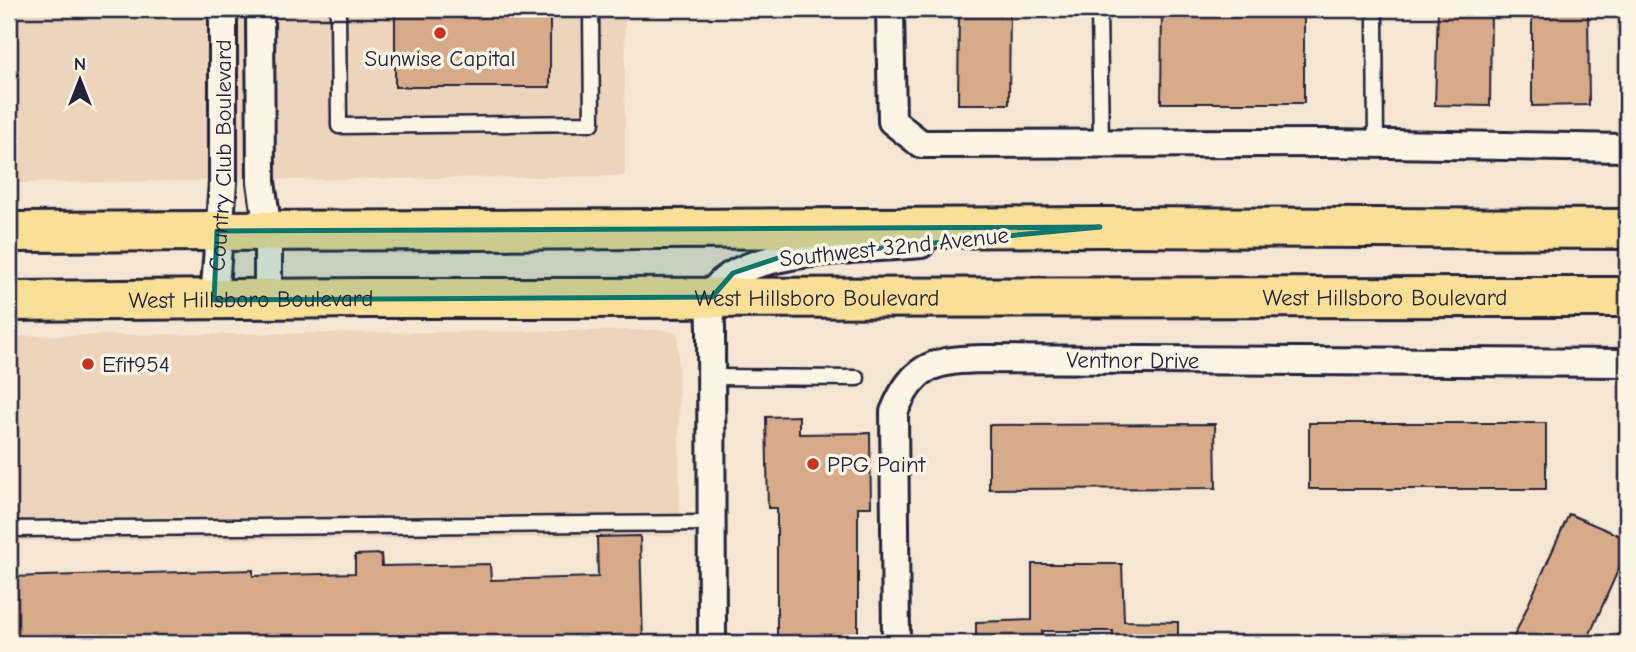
<svg xmlns="http://www.w3.org/2000/svg" width="1636" height="652" font-family="'Comic Neue',sans-serif">
	<style>
		.built { fill: #ecd4bd }
		.building { fill: #d7ab89; stroke: #22223b; stroke-width: 2 }
		.lines { fill: none; stroke-linecap: round; stroke-linejoin: round }
		.service-casing { stroke: #22223b; stroke-width: 19 }
		.minor-casing { stroke: #22223b; stroke-width: 32 }
		.primary-casing { stroke: #22223b; stroke-width: 44 }
		.service { stroke: #fcf5e5; stroke-width: 14 }
		.minor { stroke: #fcf5e5; stroke-width: 26 }
		.primary { stroke: #f9e096; stroke-width: 38 }
		.marked { fill: #0f766e; fill-opacity: 0.2; stroke: #0f766e; stroke-width: 5; stroke-linejoin: round }
		.poi-dot { fill: #c8321e; stroke: #fcf5e5; stroke-width: 2.5 }
		.labels { text-anchor: middle; dominant-baseline: central; stroke-width: 7; stroke-linejoin: round; paint-order: stroke }
		.poi-label { font-size: 23px; fill: #22223b; stroke: #fcf5e5; text-anchor: start }
		.street-label { font-size: 23px; fill: #22223b; stroke: #fcf5e5 }
	</style>
	<rect width="100%" height="100%" fill="#f5e6d3"/>
	<filter id="ink" filterUnits="userSpaceOnUse"><feTurbulence type="fractalNoise" baseFrequency=".0143" numOctaves="2"/><feDisplacementMap in="SourceGraphic" scale="14" xChannelSelector="R" yChannelSelector="G"/><feConvolveMatrix kernelMatrix="1 2 1 2 8 2 1 2 1" color-interpolation-filters="sRGB"/></filter>
	<g filter="url(#ink)">
		<path class="built" d="M 9,9 L 625,9 L 625,176 L 9,183 Z
			M 663,330 L 678,333 L 680,536 L 9,541 L 9,336 Z"/>
		<path class="building" d="M 395,9 L 550,9 L 550,87 L 395,87 Z
			M 959,9 L 1010,9 L 1009,104 L 958,104 Z
			M 1162,9 L 1304,9 L 1304,103 L 1161,103 Z
			M 1438,9 L 1491,9 L 1490,106 L 1435,105 Z
			M 1532,9 L 1588,9 L 1589,105 L 1532,106 Z
			M 799,416 L 799,434 L 870,433 L 871,507 L 858,507 L 858,643 L 777,643 L 777,508 L 768,508 L 766,417 Z
			M 1309,423 L 1546,423 L 1546,489 L 1309,489 Z
			M 1215,424 L 1216,488 L 989,489 L 989,425 Z
			M 1569,514 L 1627,539 L 1627,550 L 1586,643 L 1511,643 Z
			M 640,536 L 643,643 L 508,643 L 508,637 L 410,639 L 410,643 L 9,643 L 9,577 L 253,570 L 253,576 L 355,573 L 355,555 L 381,554 L 382,566 L 490,564 L 491,580 L 598,577 L 597,537 Z
			M 1032,564 L 1122,564 L 1124,621 L 1178,622 L 1178,643 L 1113,643 L 1113,631 L 1042,631 L 1041,643 L 976,643 L 976,622 L 1032,620 Z"/>
		<g class="lines">
			<g class="service-casing">
				<path id="service" d="M 338,9 L 339,126 L 592,123 L 591,9
					M 1099,9 L 1101,144
					M 1375,18 L 1376,144
					M 712,377 L 857,378
					M 9,529 L 712,523"/>
			</g>
			<g class="minor-casing">
				<g id="minor">
					<path d="M 260,9 L 261,182 L 268,231 L 268,299"/>
					<path d="M 890,9 L 892,121 L 921,144 L 1331,143 L 1627,148"/>
					<path id="s1" d="M 214,300 L 223,182 L 223,9"/>
					<path d="M 712,643 L 711,329 C 711,316 708,298 717,287 C 749,248 871,249 921,244"/>
					<path id="s2" d="M 896,643 L 894,412 C 914,363 936,360 985,359 L 1627,363"/>
				</g>
			</g>
			<g class="primary-casing">
				<g id="primary">
					<path d="M 9,232 L 1100,227 L 1627,229"/>
					<path id="s3" d="M 9,301 L 367,298 L 1627,297"/>
				</g>
			</g>
			<use href="#service" class="service"/>
			<use href="#minor" class="minor"/>
			<use href="#primary" class="primary"/>
		</g>
	</g>
	<path class="marked" d="M 1100,227 L 778,258 L 733,273 L 712,297 L 214,300 L 217,231 Z"/>
	<g class="poi-dot">
		<circle cx="440" cy="33" r="7"/>
		<circle cx="88" cy="364" r="7"/>
		<circle cx="813" cy="464" r="7"/>
	</g>
	<g class="labels">
		<g class="poi-label">
			<text x="440" y="58" text-anchor="middle">Sunwise Capital</text>
			<text x="102" y="364">Efit954</text>
			<text x="827" y="464">PPG Paint</text>
		</g>
		<g class="street-label">
			<text stroke="none"><textPath href="#s1" startOffset="145">Country Club Boulevard</textPath></text>
			<text transform="translate(894 247) rotate(-6)">Southwest 32nd Avenue</text>
			<text stroke="none"><textPath href="#s3" startOffset="1376">West Hillsboro Boulevard</textPath></text>
			<text stroke="none"><textPath href="#s3" startOffset="808">West Hillsboro Boulevard</textPath></text>
			<text stroke="none"><textPath href="#s3" startOffset="242">West Hillsboro Boulevard</textPath></text>
			<text stroke="none"><textPath href="#s2" startOffset="494">Ventnor Drive</textPath></text>
		</g>
	</g>
	<rect width="1636" height="652" fill="none" stroke="#fcf5e5" stroke-width="35"/>
	<rect x="18" y="18" width="1601" height="617" fill="none" stroke="#22223b" stroke-width="2.5" filter="url(#ink)"/>
	<g transform="translate(80 80)" stroke="#fcf5e5" stroke-width="5" paint-order="stroke">
	<path d="M0-5L12 26L0 18L-12 26Z" fill="#22223b"/>
	<text y="-10" font-size="19" font-weight="bold" text-anchor="middle" fill="#22223b">N</text>
	</g>
</svg>
